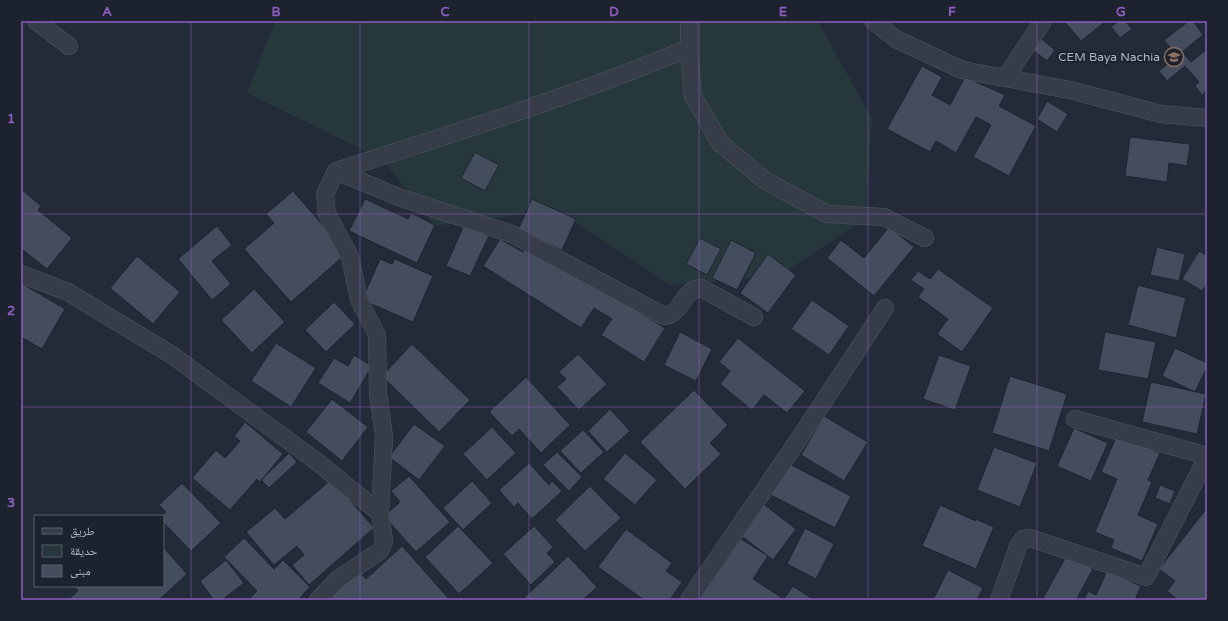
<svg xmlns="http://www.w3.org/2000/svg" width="1228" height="621" font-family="'Varela Round','Noto Naskh Arabic',sans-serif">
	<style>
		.green { fill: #26383b }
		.building { fill: #444d5d; stroke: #1e2430 }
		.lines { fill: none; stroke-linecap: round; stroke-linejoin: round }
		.street-casing { stroke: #515764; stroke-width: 18 }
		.street { stroke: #363d49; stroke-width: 17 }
		.grid { fill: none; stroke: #8e5dc1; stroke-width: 1; stroke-opacity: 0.55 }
		.labels { text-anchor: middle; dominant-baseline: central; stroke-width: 3.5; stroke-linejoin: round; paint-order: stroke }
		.poi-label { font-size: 12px; fill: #b1b7c5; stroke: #1c222e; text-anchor: end }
		.neatline { fill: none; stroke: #8e5dc1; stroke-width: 1.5 }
		.grid-label { font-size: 13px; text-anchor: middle; font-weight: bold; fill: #8e5dc1 }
	</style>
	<rect width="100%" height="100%" fill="#232a38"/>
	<path class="green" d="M 275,21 L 818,21 L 872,119 L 865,219 L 779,276 L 670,285 L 557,210 L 435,226 L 382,159 L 247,93 Z"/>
	<path class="building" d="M 1064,21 L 1106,21 L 1081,41 Z
		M 1119,21 L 1125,21 L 1132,29 L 1120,38 L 1111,27 Z
		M 1189,21 L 1193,21 L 1203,35 L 1182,52 L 1191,62 L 1207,49 L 1207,90 L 1202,95 L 1195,86 L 1199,82 L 1185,66 L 1167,81 L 1159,71 L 1177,56 L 1164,40 Z
		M 1042,39 L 1055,50 L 1047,61 L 1033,50 Z
		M 922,66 L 942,77 L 932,95 L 950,105 L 965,77 L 1005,95 L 999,106 L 1036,126 L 1009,176 L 973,157 L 991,125 L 976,117 L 956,153 L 936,141 L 930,152 L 887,129 Z
		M 1047,101 L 1068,114 L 1057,132 L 1037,119 Z
		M 1130,137 L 1190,144 L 1187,166 L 1169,163 L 1167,182 L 1125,176 Z
		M 475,152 L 499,165 L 485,191 L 461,178 Z
		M 21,189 L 41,206 L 38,210 L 72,238 L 47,269 L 23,250 L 21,251 Z
		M 293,191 L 347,253 L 291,302 L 244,249 L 274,223 L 266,214 Z
		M 365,199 L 408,219 L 411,213 L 435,225 L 417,263 L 349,231 Z
		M 532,199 L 576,219 L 562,250 L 518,230 Z
		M 464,225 L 489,236 L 470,276 L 446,266 Z
		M 217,226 L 232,245 L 212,261 L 231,284 L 212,300 L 178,259 Z
		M 889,227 L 914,247 L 874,296 L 827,258 L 841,240 L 864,258 Z
		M 700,238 L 721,249 L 707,275 L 686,264 Z
		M 500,239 L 523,252 L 528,244 L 665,328 L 644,362 L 601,335 L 612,319 L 594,308 L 581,328 L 483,266 Z
		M 731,240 L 756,253 L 737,290 L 712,278 Z
		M 1157,247 L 1185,254 L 1179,281 L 1150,275 Z
		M 1199,251 L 1207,256 L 1207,284 L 1202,291 L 1182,279 Z
		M 768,254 L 796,275 L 768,313 L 740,293 Z
		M 137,256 L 180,292 L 153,324 L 110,288 Z
		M 380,259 L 392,264 L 395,259 L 433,276 L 413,322 L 362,300 Z
		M 938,269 L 993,308 L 962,352 L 937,334 L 948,319 L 918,297 L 924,289 L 911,280 L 918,271 L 930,279 Z
		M 21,283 L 65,309 L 42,349 L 21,337 Z
		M 1138,285 L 1186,298 L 1176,338 L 1128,325 Z
		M 254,289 L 285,322 L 252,353 L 221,320 Z
		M 812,300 L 849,326 L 829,355 L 791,329 Z
		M 334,302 L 355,324 L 326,352 L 305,330 Z
		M 680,332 L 712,349 L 696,381 L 664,365 Z
		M 1105,332 L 1156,342 L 1148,379 L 1098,370 Z
		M 738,338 L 805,391 L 787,413 L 764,395 L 752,410 L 720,384 L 730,371 L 719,362 Z
		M 276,343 L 316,368 L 291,407 L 251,381 Z
		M 412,344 L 470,400 L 439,432 L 382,376 Z
		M 1175,348 L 1207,363 L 1207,367 L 1195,392 L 1162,376 Z
		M 578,354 L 607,384 L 579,410 L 557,387 L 566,379 L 559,372 Z
		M 354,355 L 372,366 L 350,403 L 318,383 L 334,358 L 348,366 Z
		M 939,355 L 971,366 L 955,410 L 923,399 Z
		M 1010,376 L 1067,394 L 1049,451 L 992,433 Z
		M 526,377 L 570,425 L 541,453 L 519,429 L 512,436 L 489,412 Z
		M 1151,382 L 1206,394 L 1197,434 L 1142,422 Z
		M 694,390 L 728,425 L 710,443 L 721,454 L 685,489 L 640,442 Z
		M 332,399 L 368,427 L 342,461 L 306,432 Z
		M 610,409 L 630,431 L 607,452 L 588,431 Z
		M 824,416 L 868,442 L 844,481 L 801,455 Z
		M 245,422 L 283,454 L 260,482 L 257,479 L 230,510 L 192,478 L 216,450 L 225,458 L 240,441 L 234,436 Z
		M 414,424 L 445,446 L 419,480 L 389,457 Z
		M 492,427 L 516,453 L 487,480 L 463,454 Z
		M 1074,428 L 1108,443 L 1091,481 L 1057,466 Z
		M 583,430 L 604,452 L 581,473 L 560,451 Z
		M 1117,435 L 1160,453 L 1148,480 L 1152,482 L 1138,515 L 1158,524 L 1142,561 L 1111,548 L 1114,540 L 1095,532 L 1117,479 L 1101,472 Z
		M 994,447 L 1037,463 L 1020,507 L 977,490 Z
		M 557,452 L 582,477 L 569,491 L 543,465 Z
		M 289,453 L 297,462 L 269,488 L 261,480 Z
		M 625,453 L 657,480 L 635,505 L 603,479 Z
		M 778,458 L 851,496 L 835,528 L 761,490 Z
		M 529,463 L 549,485 L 552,481 L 562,491 L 532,519 L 518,503 L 514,507 L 499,490 Z
		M 409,476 L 450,522 L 416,552 L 384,516 L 400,502 L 391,491 Z
		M 332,479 L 374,528 L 309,585 L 292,565 L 304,555 L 297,546 L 274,565 L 246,532 L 275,508 L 285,519 Z
		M 472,481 L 492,503 L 463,530 L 443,508 Z
		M 182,483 L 221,523 L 191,551 L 163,522 L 163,516 L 162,516 L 166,512 L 159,505 Z
		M 1160,485 L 1175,491 L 1170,504 L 1155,498 Z
		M 590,486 L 621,518 L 585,551 L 555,520 Z
		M 757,499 L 796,529 L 773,560 L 734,530 Z
		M 940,505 L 976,521 L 976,519 L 994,527 L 976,569 L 922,546 Z
		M 1207,508 L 1207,600 L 1178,600 L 1167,591 L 1175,581 L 1159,569 Z
		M 458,526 L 493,563 L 459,594 L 425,557 Z
		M 534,526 L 553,547 L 547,553 L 555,562 L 531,585 L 503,554 Z
		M 805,528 L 834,544 L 816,579 L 787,564 Z
		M 626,529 L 672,563 L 666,571 L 682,582 L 670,600 L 644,600 L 598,567 Z
		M 733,534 L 768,556 L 753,579 L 781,597 L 779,600 L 702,600 L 694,595 Z
		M 244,538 L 274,569 L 283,560 L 310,587 L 298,600 L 248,600 L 257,591 L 224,557 Z
		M 402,546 L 450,600 L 321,600 L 356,568 L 366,579 Z
		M 163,547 L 187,574 L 159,600 L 68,600 L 78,591 L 74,586 L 163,586 Z
		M 1067,555 L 1093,569 L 1076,600 L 1046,600 L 1043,598 Z
		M 568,556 L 597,587 L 583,600 L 526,600 L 524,598 Z
		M 226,560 L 244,583 L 222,600 L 214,600 L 200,581 Z
		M 948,570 L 983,588 L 977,600 L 933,600 Z
		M 1107,571 L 1141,586 L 1135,600 L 1084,600 L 1088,591 L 1096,595 Z
		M 793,586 L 814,600 L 783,600 Z"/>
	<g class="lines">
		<g class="street-casing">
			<path id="street" d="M 36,21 L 69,46
				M 689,21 L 689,48 L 693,96 L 720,143 L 766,181 L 827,214 L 884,217 L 925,238
				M 873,21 L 896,39 L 962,70 L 1070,90 L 1161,114 L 1207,118
				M 1006,77 L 1043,21
				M 336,171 L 401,198 L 512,234 L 664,316 C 682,315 683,288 701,288 L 754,317
				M 21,274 L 68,292 L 172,355 L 316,461 L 380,513
				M 1075,419 L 1207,456
				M 318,600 L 338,579 L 380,551 L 384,541 L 380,513 L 384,436 L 378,393 L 377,335 L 359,300 L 350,257 L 327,214 L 325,194 L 336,171 C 454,133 574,96 689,48
				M 689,600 L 803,433 L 885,308
				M 999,600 L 1018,547 L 1023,539 L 1030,538 L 1146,577 L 1207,457"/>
		</g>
		<use href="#street" class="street"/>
	</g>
	<path class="grid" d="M 191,21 L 191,600M 360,21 L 360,600M 529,21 L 529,600M 699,21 L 699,600M 868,21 L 868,600M 1037,21 L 1037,600M 21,214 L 1207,214M 21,407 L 1207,407"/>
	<defs>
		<g id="school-ring" transform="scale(1)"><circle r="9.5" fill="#1c222e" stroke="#8d6e63" stroke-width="1.5"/><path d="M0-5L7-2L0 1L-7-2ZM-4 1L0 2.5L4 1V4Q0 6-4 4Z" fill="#8d6e63"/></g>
	</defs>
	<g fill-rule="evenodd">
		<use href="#school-ring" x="1174" y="57"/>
	</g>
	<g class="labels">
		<g class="poi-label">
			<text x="1160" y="57">CEM Baya Nachia</text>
		</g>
	</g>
	<rect width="1228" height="621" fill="none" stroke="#1c222e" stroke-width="44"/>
	<rect x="34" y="515" width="130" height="72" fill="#1c222e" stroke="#585e6a"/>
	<rect x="42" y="528" width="20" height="6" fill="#363d49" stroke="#585e6a"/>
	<text x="70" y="535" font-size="12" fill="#b1b7c5">طريق</text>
	<rect x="42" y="545" width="20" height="12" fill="#26383b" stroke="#585e6a"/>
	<text x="70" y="555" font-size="12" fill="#b1b7c5">حديقة</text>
	<rect x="42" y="565" width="20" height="12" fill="#444d5d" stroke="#585e6a"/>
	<text x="70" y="575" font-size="12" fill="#b1b7c5">مبنى</text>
	<rect x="22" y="22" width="1184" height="577" class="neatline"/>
	<g class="grid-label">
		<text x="107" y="16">A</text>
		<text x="276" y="16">B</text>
		<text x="445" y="16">C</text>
		<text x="614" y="16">D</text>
		<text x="783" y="16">E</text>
		<text x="952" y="16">F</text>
		<text x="1121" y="16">G</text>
		<text x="11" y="123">1</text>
		<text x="11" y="315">2</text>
		<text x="11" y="507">3</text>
	</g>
</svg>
